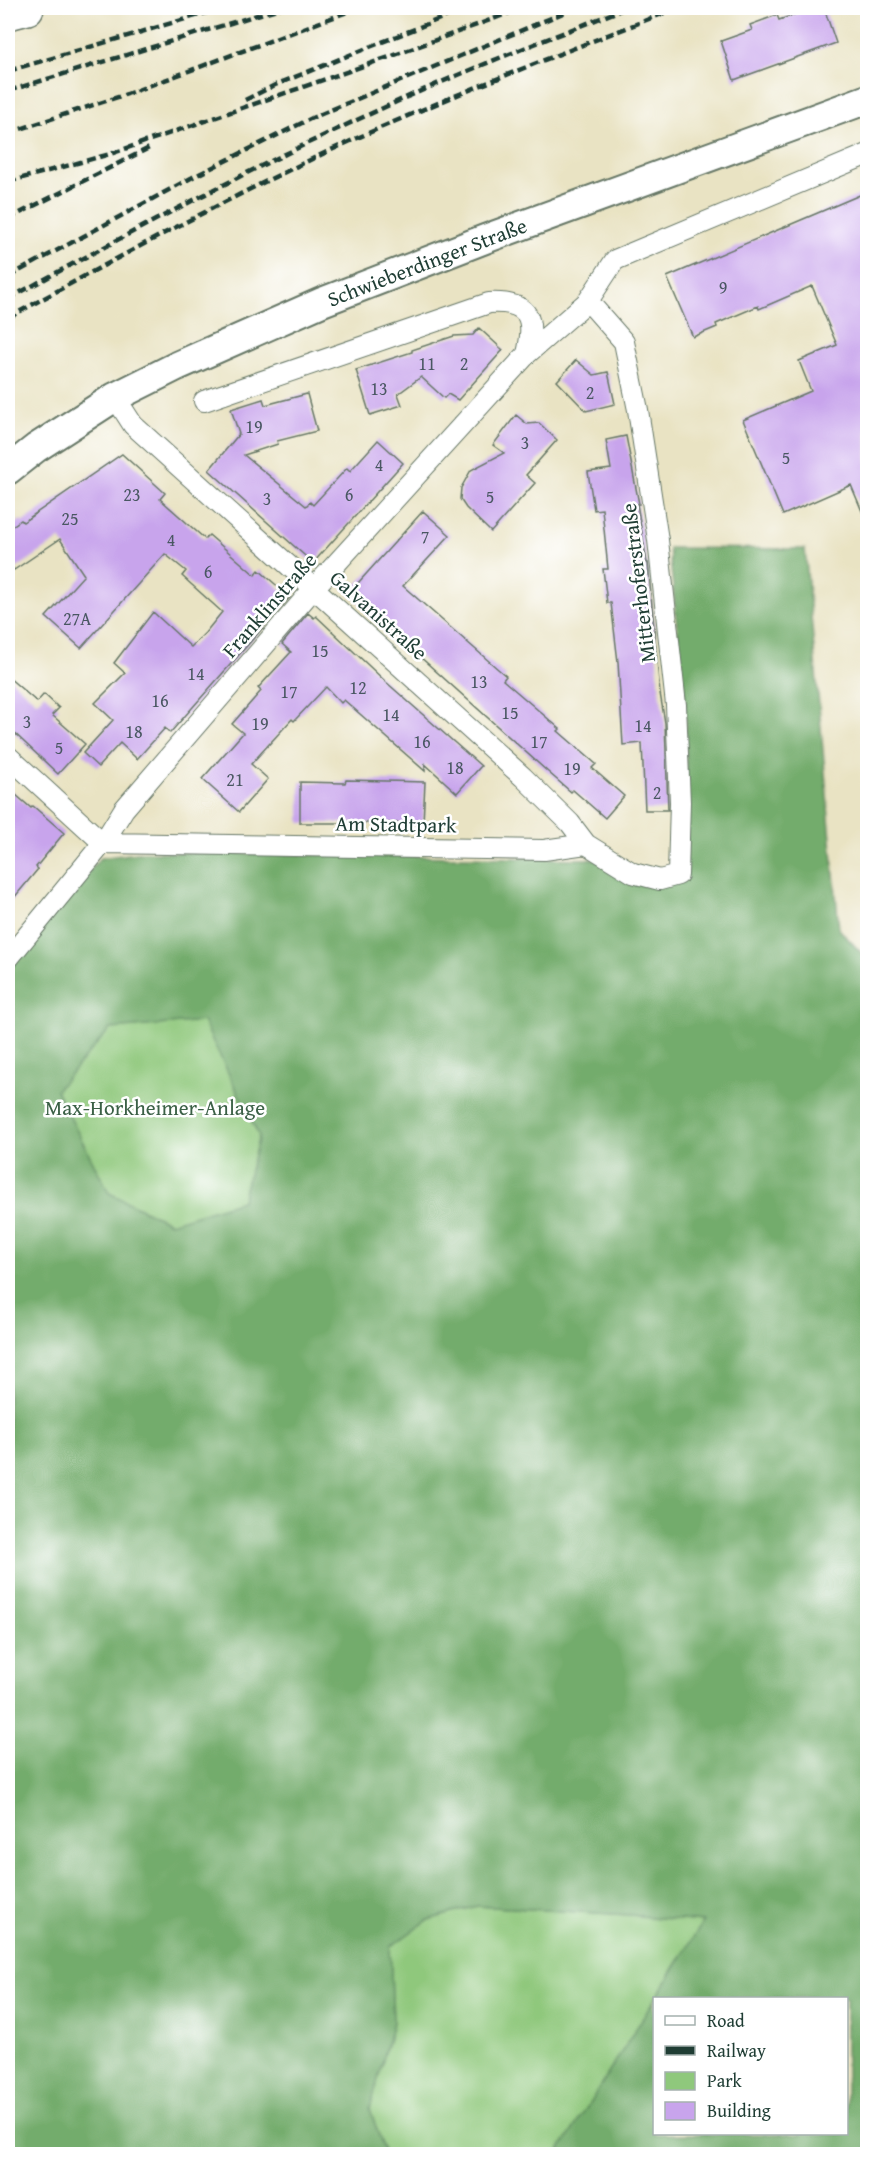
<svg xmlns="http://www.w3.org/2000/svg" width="875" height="2162" font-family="'Gentium Book Plus',serif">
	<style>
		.green { fill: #8fc87c; stroke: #578258; stroke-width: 1.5 }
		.forest { fill: #73ac6c; stroke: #497450; stroke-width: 1.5; fill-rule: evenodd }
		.building { fill: #c8a4ec }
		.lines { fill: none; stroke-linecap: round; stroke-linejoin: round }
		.minor-casing { stroke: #676; stroke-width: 22 }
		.secondary-casing { stroke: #676; stroke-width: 32 }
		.trunk-casing { stroke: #676; stroke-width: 36 }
		.minor { stroke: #fff; stroke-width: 20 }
		.secondary { stroke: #fff; stroke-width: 28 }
		.trunk { stroke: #fff; stroke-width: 33 }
		.rail { stroke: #1f3d34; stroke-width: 4.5; stroke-dasharray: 9 4.5; stroke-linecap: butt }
		.labels { text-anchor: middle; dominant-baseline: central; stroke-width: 5; stroke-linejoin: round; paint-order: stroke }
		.number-label { font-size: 18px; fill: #495762 }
		.street-label { font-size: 21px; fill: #1f3d34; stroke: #fff }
		.park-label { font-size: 21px; fill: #3b6046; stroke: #fff }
	</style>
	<rect width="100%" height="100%" fill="#fff"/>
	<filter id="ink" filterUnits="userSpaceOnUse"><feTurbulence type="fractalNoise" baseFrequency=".0167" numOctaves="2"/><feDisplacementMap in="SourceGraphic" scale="12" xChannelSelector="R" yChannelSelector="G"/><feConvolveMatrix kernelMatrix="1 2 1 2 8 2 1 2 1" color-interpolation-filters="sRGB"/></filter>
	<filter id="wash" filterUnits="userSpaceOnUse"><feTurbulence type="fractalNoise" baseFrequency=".008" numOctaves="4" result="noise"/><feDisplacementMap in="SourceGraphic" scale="24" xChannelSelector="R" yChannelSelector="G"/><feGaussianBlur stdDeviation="1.35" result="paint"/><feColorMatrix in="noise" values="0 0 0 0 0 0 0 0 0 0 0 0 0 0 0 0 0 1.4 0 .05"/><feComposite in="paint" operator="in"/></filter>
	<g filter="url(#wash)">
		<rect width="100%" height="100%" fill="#e9e3c3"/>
		<path class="green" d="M 203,1021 L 259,1136 L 242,1201 L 171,1223 L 109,1193 L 56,1090 L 110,1029 Z
			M 477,1906 L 630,1915 L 703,1922 L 558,2154 L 385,2154 L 370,2109 L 393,2022 L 390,1947 L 428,1920 Z"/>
		<path class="forest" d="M 669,548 L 805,549 L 839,929 L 868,960 L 867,2154 L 558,2154 L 654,2000 L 654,2134 L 846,2134 L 846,1998 L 656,1998 L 703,1922 L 630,1915 L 477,1906 L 428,1920 L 390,1947 L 393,2022 L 370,2109 L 385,2154 L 8,2154 L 8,971 L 100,858 L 145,852 L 590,859 L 686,877 L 686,715 ZM 203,1021 L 259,1136 L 242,1201 L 170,1223 L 109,1193 L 56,1090 L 110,1029 Z"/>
		<g id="blocks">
			<path class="building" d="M 813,8 L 824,8 L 836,43 L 734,80 L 721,41 L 752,30 L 750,25 L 777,15 L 779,20 Z
				M 867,192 L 867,523 L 851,485 L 783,515 L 743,420 L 811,391 L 799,361 L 837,345 L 812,286 L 759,309 L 758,306 L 716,324 L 717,327 L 693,337 L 667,277 Z
				M 479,328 L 503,350 L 458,400 L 448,394 L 444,398 L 421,377 L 398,394 L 402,405 L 370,415 L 356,370 L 412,352 L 412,350 L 454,336 L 473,335 Z
				M 576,360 L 594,375 L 608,372 L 615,404 L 586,411 L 557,381 Z
				M 307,394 L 317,431 L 277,441 L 278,444 L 244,455 L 306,506 L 310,502 L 313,505 L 347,468 L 350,471 L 378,440 L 403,463 L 313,563 L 209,470 L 239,434 L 231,409 L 263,399 L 265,405 Z
				M 516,415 L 527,424 L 539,423 L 557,440 L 526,475 L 535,483 L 491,532 L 466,508 L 460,499 L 461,488 L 471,470 L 504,453 L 493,445 Z
				M 626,436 L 639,504 L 637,504 L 647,563 L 648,563 L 660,693 L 665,723 L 668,810 L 645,810 L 642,743 L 623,745 L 618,662 L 611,603 L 607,603 L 603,569 L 608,569 L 602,509 L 594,510 L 588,472 L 611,469 L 606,440 Z
				M 122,454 L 165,493 L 160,499 L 205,539 L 209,535 L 255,575 L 259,570 L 290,597 L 170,733 L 165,728 L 137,759 L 120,743 L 98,767 L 83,753 L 113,720 L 95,703 L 125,673 L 114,663 L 153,612 L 191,647 L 205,633 L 222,612 L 182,576 L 186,571 L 165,554 L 81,648 L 46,617 L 84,575 L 60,539 L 14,570 L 8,561 L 8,529 L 21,520 L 23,522 Z
				M 423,511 L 450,535 L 403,586 L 506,676 L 503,680 L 560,729 L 558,731 L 596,764 L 592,768 L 624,796 L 605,818 L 573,790 L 571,792 L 548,772 L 349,593 Z
				M 308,613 L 314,618 L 316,616 L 386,682 L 481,766 L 457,793 L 425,764 L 425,771 L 344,700 L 341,703 L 326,687 L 294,721 L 292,719 L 251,764 L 268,779 L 239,812 L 202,779 L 243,733 L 232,724 L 261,691 L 258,688 L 291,652 L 282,644 Z
				M 8,677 L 37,702 L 44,694 L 59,708 L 52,715 L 85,744 L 58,774 L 8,727 Z
				M 346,780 L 425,782 L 423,823 L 300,823 L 300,782 L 345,783 Z
				M 8,788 L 31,808 L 33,806 L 64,833 L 36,867 L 38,869 L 8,905 Z"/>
		</g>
	</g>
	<g filter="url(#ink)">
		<use href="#blocks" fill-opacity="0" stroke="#676" stroke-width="1.5"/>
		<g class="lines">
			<g class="minor-casing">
				<path id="minor" d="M 115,397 L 133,425 L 523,777 L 570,823 L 586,844
					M 204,401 L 489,303 C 531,301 535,319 527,354
					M 8,756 L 103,843 L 544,850 L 586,844 L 633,873 L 660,880 L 678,875 L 680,802 L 676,705 L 658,540 L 638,410 L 624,342 L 588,301
					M 8,959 L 103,843 L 124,809 L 314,588 L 527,354 L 588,301 L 615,260 L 868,154"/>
			</g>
			<g class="secondary-casing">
				<path id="secondary" d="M 8,470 L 36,448 L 115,397 L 177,366 L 322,302 L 485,239 L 868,99"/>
			</g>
			<g class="trunk-casing">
				<path id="trunk" d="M 8,13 L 27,8"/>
			</g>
			<use href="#minor" class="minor"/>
			<use href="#secondary" class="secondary"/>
			<use href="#trunk" class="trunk"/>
			<path class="rail" d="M 8,71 L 223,8
				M 8,91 L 280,8
				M 245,100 L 275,85 L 467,8
				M 8,133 L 127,94 L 358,8
				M 8,182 L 110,154 L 392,56 L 523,8
				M 8,219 L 149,148
				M 8,277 L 191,178 L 314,117 L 575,8
				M 8,299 C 131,232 255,166 383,108 C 463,71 545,40 626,8
				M 8,318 C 113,260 220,202 329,151 C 443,98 560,54 677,8"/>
		</g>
	</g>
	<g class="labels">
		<g class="number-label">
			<text x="723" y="287">9</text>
			<text x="427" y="363">11</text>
			<text x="464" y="363">2</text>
			<text x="379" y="388">13</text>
			<text x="590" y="392">2</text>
			<text x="254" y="426">19</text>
			<text x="525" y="442">3</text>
			<text x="786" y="457">5</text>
			<text x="379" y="464">4</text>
			<text x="132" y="494">23</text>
			<text x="349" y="494">6</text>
			<text x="490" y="496">5</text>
			<text x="267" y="498">3</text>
			<text x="70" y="518">25</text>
			<text x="425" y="536">7</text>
			<text x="171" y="539">4</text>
			<text x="208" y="571">6</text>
			<text x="77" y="618">27A</text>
			<text x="320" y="650">15</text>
			<text x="196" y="673">14</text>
			<text x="479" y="681">13</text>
			<text x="358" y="687">12</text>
			<text x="289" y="691">17</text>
			<text x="160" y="700">16</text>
			<text x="510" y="712">15</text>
			<text x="391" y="714">14</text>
			<text x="27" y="721">3</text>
			<text x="260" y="723">19</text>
			<text x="643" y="725">14</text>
			<text x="134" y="731">18</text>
			<text x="422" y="741">16</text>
			<text x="539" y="741">17</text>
			<text x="59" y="747">5</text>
			<text x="455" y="767">18</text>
			<text x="572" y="768">19</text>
			<text x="235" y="779">21</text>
			<text x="657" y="792">2</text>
		</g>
		<g class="street-label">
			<text transform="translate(427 262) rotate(-21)">Schwieberdinger Straße</text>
			<text transform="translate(638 583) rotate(-97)">Mitterhoferstraße</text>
			<text transform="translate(269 605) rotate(-49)">Franklinstraße</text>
			<text transform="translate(379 615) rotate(42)">Galvanistraße</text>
			<text transform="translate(396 824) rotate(1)">Am Stadtpark</text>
		</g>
		<g class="park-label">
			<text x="155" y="1107">Max-Horkheimer-Anlage</text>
		</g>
	</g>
	<rect width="875" height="2162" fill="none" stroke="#fff" stroke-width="30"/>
	<rect x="653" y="1997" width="195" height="138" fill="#ffffff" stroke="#a5b1ae" stroke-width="1.5"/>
	<rect x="665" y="2016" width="30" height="9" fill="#ffffff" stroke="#a5b1ae" stroke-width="1.5"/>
	<text x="707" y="2027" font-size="18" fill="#1f3d34">Road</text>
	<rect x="665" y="2046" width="30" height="9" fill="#1f3d34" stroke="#a5b1ae" stroke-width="1.5"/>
	<text x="707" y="2057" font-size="18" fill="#1f3d34">Railway</text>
	<rect x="665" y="2072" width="30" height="18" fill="#8fc87c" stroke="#a5b1ae" stroke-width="1.5"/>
	<text x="707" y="2087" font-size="18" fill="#1f3d34">Park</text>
	<rect x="665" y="2102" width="30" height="18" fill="#c8a4ec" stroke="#a5b1ae" stroke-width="1.5"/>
	<text x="707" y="2117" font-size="18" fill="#1f3d34">Building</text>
</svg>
